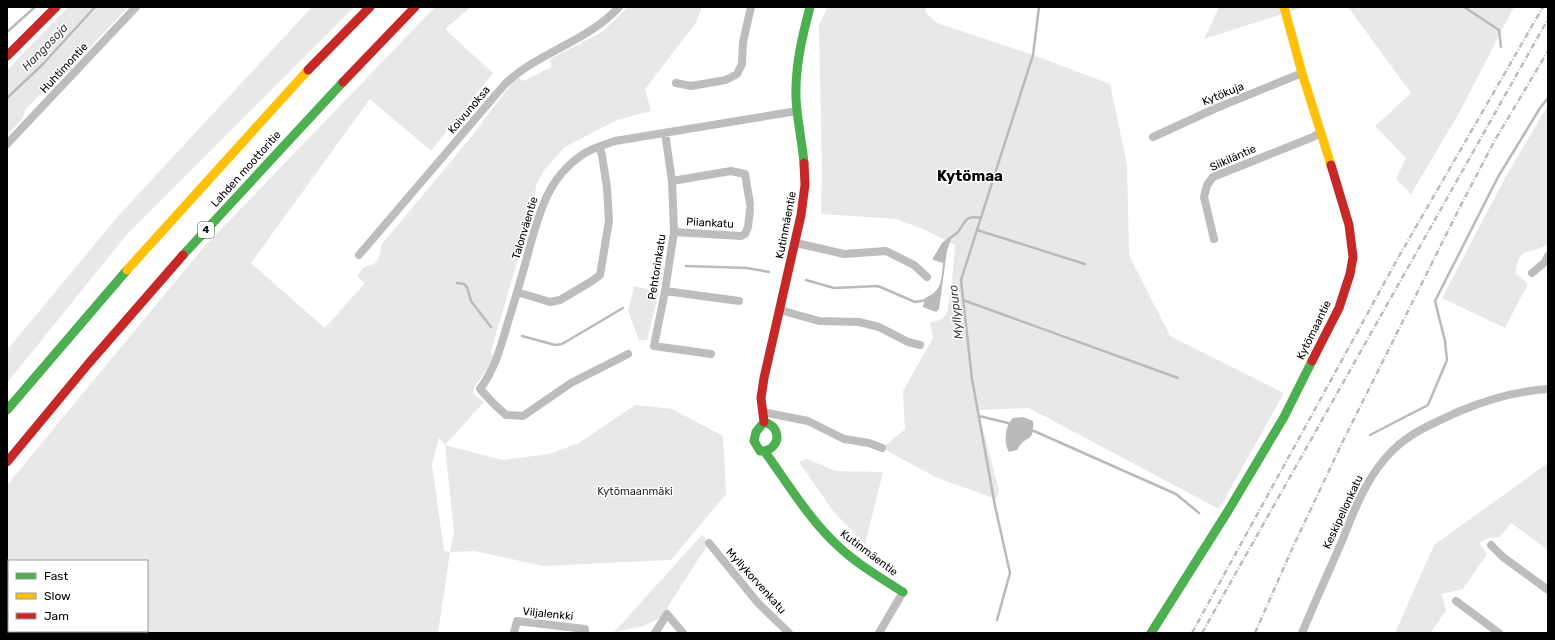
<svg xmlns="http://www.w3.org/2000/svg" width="1555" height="640" font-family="Rubik,sans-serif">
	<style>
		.green { fill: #e8e8e8; fill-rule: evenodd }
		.water { fill: #bababa }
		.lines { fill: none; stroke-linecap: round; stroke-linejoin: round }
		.stream { stroke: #bababa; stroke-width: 2.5 }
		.street { stroke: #bdbdbd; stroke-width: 8 }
		.fast { stroke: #4caf50; stroke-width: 9 }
		.slow { stroke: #ffc107; stroke-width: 9 }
		.jam { stroke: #c62828; stroke-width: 9 }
		.rail { stroke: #bdbdbd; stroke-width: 2.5; stroke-dasharray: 6 2 1 2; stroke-linecap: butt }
		.labels { text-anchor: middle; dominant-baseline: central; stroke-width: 3; stroke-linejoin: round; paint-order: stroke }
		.shield { fill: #fff; stroke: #4c4c4c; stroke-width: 1 }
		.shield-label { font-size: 10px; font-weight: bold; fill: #000 }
		.street-label { font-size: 11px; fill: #000; stroke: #fff }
		.park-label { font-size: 11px; fill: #2d2d2d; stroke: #fff }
		.water-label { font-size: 12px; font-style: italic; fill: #3e3e3e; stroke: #fff }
		.district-label { font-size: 15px; font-weight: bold; fill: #000; stroke: #fff }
	</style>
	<rect width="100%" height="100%" fill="#fff"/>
	<path class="green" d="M 68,7 L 128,7 L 62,78 L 55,79 L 25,110 L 23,118 L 7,135 L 7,70 Z
		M 312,7 L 354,7 L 128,233 L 7,383 L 7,350 L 119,215 Z
		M 435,7 L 471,7 L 445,29 L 493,73 L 431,151 L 370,99 L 251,263 L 325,328 L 365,283 L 357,276 L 364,267 L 374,264 L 379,258 L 382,244 L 472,136 L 517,76 L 523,81 L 551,67 L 550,59 L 602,32 L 628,7 L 702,7 L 695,24 L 645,89 L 651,111 L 617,120 L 565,147 L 545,169 L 536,185 L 534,205 L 491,351 L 493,356 L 487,369 L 474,387 L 473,393 L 484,402 L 445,445 L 503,460 L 549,454 L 579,443 L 635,405 L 672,409 L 723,436 L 726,494 L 671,560 L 543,566 L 475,551 L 450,552 L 438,633 L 7,633 L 7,485 L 203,248 ZM 439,438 L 445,445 L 454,533 L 450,552 L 444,551 L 432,464 ZM 9,561 L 147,561 L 147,631 L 9,631 Z
		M 828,7 L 926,7 L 925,12 L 937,23 L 1033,55 L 1110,84 L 1127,165 L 1129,255 L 1170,336 L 1284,393 L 1219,509 L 1029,408 L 978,410 L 999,491 L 996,499 L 935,477 L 882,448 L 905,429 L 903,391 L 933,338 L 930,322 L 937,321 L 943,318 L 947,313 L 952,282 L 955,245 L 923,229 L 896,219 L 821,214 L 822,170 L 819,25 Z
		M 1219,7 L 1304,7 L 1204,39 Z
		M 1348,7 L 1514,7 L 1458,115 L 1411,194 L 1396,179 L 1406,158 L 1375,126 L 1411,93 Z
		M 1548,105 L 1548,244 C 1530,256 1517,245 1516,273 L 1528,284 L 1505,328 L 1442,298 L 1505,178 Z
		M 634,286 L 659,292 L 647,340 L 639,340 L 628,311 Z
		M 807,459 L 836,471 L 883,472 L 865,544 L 833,511 L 799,462 Z
		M 1548,463 L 1548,550 L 1511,523 L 1500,537 L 1488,538 L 1479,543 L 1487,554 L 1463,589 L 1442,594 L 1446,611 L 1430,633 L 1395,633 L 1434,545 Z
		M 702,535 L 709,543 L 668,606 L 667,614 L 644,626 L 614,632 Z"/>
	<path class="water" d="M 949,237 L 951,239 L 947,251 L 939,309 L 936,312 L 923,307 L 925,298 C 942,291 941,281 943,263 L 933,260 L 933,258 L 942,243 Z
		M 1023,417 L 1033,421 C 1035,444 1026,433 1017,450 L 1009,452 C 1004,445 1005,430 1009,423 C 1010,421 1012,419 1013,418 Z"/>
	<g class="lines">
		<path class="stream" d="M 1464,7 L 1499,30 L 1501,47
			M 7,32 L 35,7
			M 7,98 L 43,64 L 95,7
			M 977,230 L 1085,264
			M 948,241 C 950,236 955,236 958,232 C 966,221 965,215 981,218
			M 686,266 L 747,268 L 769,272
			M 806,280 L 834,288 L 878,286 L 915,302 L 927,300
			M 457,283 L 464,284 L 467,287 L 471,301 L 491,327
			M 963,300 L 1178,378
			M 522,336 L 555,345 L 562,344 L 623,308
			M 979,416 L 1008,423
			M 1034,431 L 1176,494 L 1199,513
			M 1370,435 L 1428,405 L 1447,360 L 1445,341 L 1435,301 L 1498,177 L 1540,108 L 1548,98
			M 997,620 L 1010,573 L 995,506 L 972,379 L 961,280 L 1033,55 L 1039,7"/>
		<path class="street" d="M 676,83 L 691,86 L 726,80 L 737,74 L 742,64 L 743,42 L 751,7
			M 665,133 L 672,181 L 674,232 L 665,291 L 654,346 L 711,354
			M 1153,137 L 1214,109 L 1302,73
			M 7,144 L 136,7
			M 672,181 L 731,171 L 745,174 L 750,204
			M 674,232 L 741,236 L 745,234 L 748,227 L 750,210
			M 1214,239 L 1204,197 L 1207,185 L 1213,177 L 1313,137 L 1321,132
			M 796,243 L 844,254 L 886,251 L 914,265 L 927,277
			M 359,255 L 505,84 C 538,52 587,42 619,7
			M 1532,273 L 1545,262 L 1548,256
			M 665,291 L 739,301
			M 517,292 L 550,302 L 560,300 L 592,281 L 600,275 L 609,221 L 607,188 L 602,155 L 599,147
			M 780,310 L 819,321 L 859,322 L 879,327 L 908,342 L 920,345
			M 628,354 L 571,383 L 523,416 L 506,415 L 495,405 L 480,389 C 495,369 501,346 508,322 C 516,297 523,272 530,246 C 540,210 549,177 582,155 C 592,148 604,145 615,141 L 797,111
			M 762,412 L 808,421 L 844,439 L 869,443 L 882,448
			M 709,543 L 758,603 L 789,633
			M 1491,545 L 1503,557 L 1548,590
			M 1456,601 L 1499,633
			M 514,633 L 517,621 L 585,629 L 585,633
			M 655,633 L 667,614 L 683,633
			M 879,633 L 903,592
			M 1302,633 C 1315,602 1329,571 1342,541 C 1355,508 1367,476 1392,451 C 1411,432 1436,422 1460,411 C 1489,399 1517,391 1548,389"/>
		<path class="fast" d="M 804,163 C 802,141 797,120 796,98 C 795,67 802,37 810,7
			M 183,255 L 343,82
			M 7,410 L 127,270
			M 764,422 C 773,425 777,429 777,439 C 774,448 769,451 760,451 L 754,441 L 756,432 Z
			M 765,452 C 788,484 809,519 838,546 C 857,564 881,578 903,592
			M 1151,633 L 1228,511 L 1284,417 L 1312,361"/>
		<path class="slow" d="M 1284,7 L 1302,73 L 1331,165
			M 127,270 L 308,70"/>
		<path class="jam" d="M 7,56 L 56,7
			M 308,70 L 370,7
			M 343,82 L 415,7
			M 1312,361 L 1339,308 L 1350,274 L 1353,257 L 1349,225 L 1331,165
			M 764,422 L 761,398 L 764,378 L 801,215 L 805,185 L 804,163
			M 7,462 L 89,363 L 183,255"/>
		<path class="rail" d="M 1192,633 L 1398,258 L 1543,7
			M 1202,633 L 1548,19
			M 1255,633 L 1292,549 L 1343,441 L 1463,201 L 1495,140 L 1548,51"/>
	</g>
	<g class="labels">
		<rect class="shield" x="198" y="222" width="16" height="16" rx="3"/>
		<g class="shield-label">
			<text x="206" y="230">4</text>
		</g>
		<g class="street-label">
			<text transform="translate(64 68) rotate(-47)">Huhtimontie</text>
			<text transform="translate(1223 94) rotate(-22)">Kytökuja</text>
			<text transform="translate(469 110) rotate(-50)">Koivunoksa</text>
			<text transform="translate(1233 158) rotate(-24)">Siikiläntie</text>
			<text transform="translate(246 169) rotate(-48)">Lahden moottoritie</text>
			<text transform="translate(710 223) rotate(3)">Piiankatu</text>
			<text transform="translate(786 225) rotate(-79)">Kutinmäentie</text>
			<text transform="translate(525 228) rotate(-73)">Talonväentie</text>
			<text transform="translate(657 267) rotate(-81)">Pehtorinkatu</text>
			<text transform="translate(1314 330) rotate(-64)">Kytömaantie</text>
			<text transform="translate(1343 512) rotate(-65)">Keskipellonkatu</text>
			<text transform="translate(869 553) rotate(37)">Kutinmäentie</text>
			<text transform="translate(756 581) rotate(48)">Myllykorvenkatu</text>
			<text transform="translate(548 614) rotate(6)">Viljalenkki</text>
		</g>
		<g class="park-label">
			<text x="635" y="491">Kytömaanmäki</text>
		</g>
		<g class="water-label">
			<text transform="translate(45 47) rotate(-46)">Hangasoja</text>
			<text transform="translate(956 312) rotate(-96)">Myllypuro</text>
		</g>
		<g class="district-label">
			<text x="970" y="176">Kytömaa</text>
		</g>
	</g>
	<rect width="1555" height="640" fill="none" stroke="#000000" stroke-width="16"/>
	<rect x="8" y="560" width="140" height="72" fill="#ffffff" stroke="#999999"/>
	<rect x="16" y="573" width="20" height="6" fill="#4caf50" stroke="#999999"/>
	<text x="44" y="580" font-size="12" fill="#000000">Fast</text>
	<rect x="16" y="593" width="20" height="6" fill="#ffc107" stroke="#999999"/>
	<text x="44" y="600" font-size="12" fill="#000000">Slow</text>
	<rect x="16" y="613" width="20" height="6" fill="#c62828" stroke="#999999"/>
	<text x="44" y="620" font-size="12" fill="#000000">Jam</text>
</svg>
